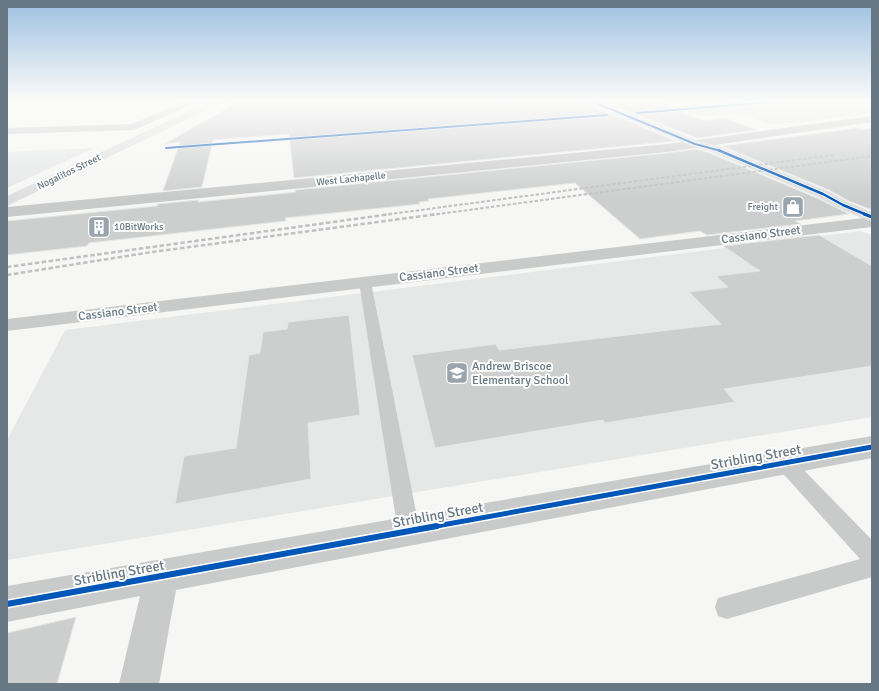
<svg xmlns="http://www.w3.org/2000/svg" width="879" height="691" font-family="Signika,sans-serif">
	<style>
		.built { fill: #e6e8e8 }
		.green { fill: #e5e8e3 }
		.building { fill: #cdcfcf; stroke: #e6e6e5 }
		.lines { fill: none; stroke-linecap: round; stroke-linejoin: round }
		.lane { fill: #c9caca; fill-rule: evenodd }
		.street { fill: #c9caca; fill-rule: evenodd }
		.secondary { fill: #dedfdf; fill-rule: evenodd }
		.rail-far1 { stroke: #bfc0c2; stroke-width: 2; stroke-dasharray: 3.5 2; stroke-linecap: butt }
		.rail { stroke: #bfc0c2; stroke-width: 2.5; stroke-dasharray: 4.5 2.5; stroke-linecap: butt }
		.cycleway-far4-casing { stroke: #fff; stroke-width: 3 }
		.cycleway-far3-casing { stroke: #fff; stroke-width: 4 }
		.cycleway-far2-casing { stroke: #fff; stroke-width: 5 }
		.cycleway-far1-casing { stroke: #fff; stroke-width: 8 }
		.cycleway-casing { stroke: #fff; stroke-width: 9 }
		.cycleway-far4 { stroke: #0057b8; stroke-width: 2 }
		.cycleway-far3 { stroke: #0057b8; stroke-width: 2.5 }
		.cycleway-far2 { stroke: #0057b8; stroke-width: 3 }
		.cycleway-far1 { stroke: #0057b8; stroke-width: 5 }
		.cycleway { stroke: #0057b8; stroke-width: 6 }
		.labels { text-anchor: middle; dominant-baseline: central; stroke-width: 4; stroke-linejoin: round; paint-order: stroke }
		.far-street-label { font-size: 10px; fill: #677884; stroke: #fff }
		.far-poi-label { font-size: 10px; fill: #677884; stroke: #fff; text-anchor: end }
		.street-label { font-size: 12px; fill: #677884; stroke: #fff }
		.poi-label { font-size: 12px; fill: #677884; stroke: #fff; text-anchor: start }
		.near-street-label { font-size: 14px; fill: #677884; stroke: #fff }
	</style>
	<rect width="100%" height="100%" fill="#f6f6f5"/>
	<path class="built" d="M 94,148 L 7,188 L 7,152 Z
		M 861,231 L 872,235 L 872,417 L 7,560 L 7,440 L 65,330 Z"/>
	<path class="green" d="M 750,101 L 872,101 L 872,113 L 773,125 L 738,113 L 678,118 L 631,110 C 671,106 710,106 750,101 Z"/>
	<path class="building" d="M 240,101 L 585,101 L 587,104 L 676,141 L 294,178 L 289,134 L 213,140 L 202,187 L 163,191 L 180,142 L 164,144 Z
		M 603,101 L 653,101 L 705,121 L 725,118 L 757,130 L 697,138 Z
		M 858,128 L 862,130 L 872,128 L 872,210 L 849,201 L 829,190 L 722,146 Z
		M 696,149 L 710,153 L 817,198 L 849,214 L 795,221 L 801,224 L 707,235 L 700,231 L 640,239 L 575,183 L 428,199 L 429,201 L 419,202 L 420,204 L 285,218 L 286,221 L 89,243 L 87,246 L 7,255 L 7,221 L 157,206 L 158,204 L 199,200 L 198,202 L 296,192 L 295,190 L 667,153 Z
		M 819,235 L 872,266 L 872,366 L 724,389 L 735,402 L 605,423 L 603,420 L 435,448 L 412,355 L 496,344 L 499,350 L 721,324 L 689,292 L 728,287 L 716,276 L 760,271 L 723,246 Z
		M 349,315 L 360,415 L 308,423 L 311,479 L 175,504 L 184,456 L 236,448 L 249,355 L 260,353 L 263,332 L 287,329 L 288,322 Z
		M 76,617 L 57,684 L 7,684 L 7,633 Z"/>
	<g class="lines">
		<path class="lane" d="M 365,278 L 370,279 L 371,282 L 420,532 L 417,539 L 409,542 L 401,539 L 398,532 L 359,282 L 360,279 Z
			M 785,455 L 792,458 L 872,540 L 872,577 L 727,619 L 718,616 L 715,607 L 718,598 L 860,559 L 778,468 L 775,463 L 778,458 Z"/>
		<path class="street" d="M 184,101 L 197,101 L 195,103 L 134,130 L 7,134 L 7,128 L 132,124 Z
			M 872,116 L 872,122 L 667,152 L 7,217 L 7,207 L 667,144 Z
			M 872,217 L 872,227 L 7,331 L 7,319 Z
			M 872,436 L 872,458 L 176,590 L 159,684 L 119,684 L 140,596 L 7,622 L 7,586 Z"/>
		<path class="secondary" d="M 211,101 L 223,101 L 221,103 L 7,206 L 7,196 Z
			M 586,101 L 599,101 L 699,141 L 719,146 L 828,191 L 848,202 L 872,212 L 872,222 L 838,208 L 818,197 L 711,152 L 691,146 L 588,103 Z"/>
		<path class="rail-far1" d="M 383,215 L 833,155
			M 431,215 L 872,156"/>
		<path class="rail" d="M 7,267 L 391,214
			M 7,275 L 152,252 L 438,214"/>
		<g class="cycleway-far4-casing">
			<path id="cycleway-far4" d="M 591,101 L 695,144 L 721,151
				M 637,113 L 783,101
				M 166,148 L 607,115"/>
		</g>
		<g class="cycleway-far3-casing">
			<path id="cycleway-far3" d="M 718,150 L 823,194 L 843,205 L 867,215"/>
		</g>
		<g class="cycleway-far2-casing">
			<path id="cycleway-far2" d="M 864,214 L 872,217"/>
		</g>
		<g class="cycleway-far1-casing">
			<path id="cycleway-far1" d="M 431,527 L 872,447"/>
		</g>
		<g class="cycleway-casing">
			<path id="cycleway" d="M 7,604 L 437,526"/>
		</g>
		<use href="#cycleway-far4" class="cycleway-far4"/>
		<use href="#cycleway-far3" class="cycleway-far3"/>
		<use href="#cycleway-far2" class="cycleway-far2"/>
		<use href="#cycleway-far1" class="cycleway-far1"/>
		<use href="#cycleway" class="cycleway"/>
	</g>
	<linearGradient id="sky" x2="0" y2="1"><stop stop-color="#9cc0e1"/><stop offset="0.51" stop-color="#fbfbfa"/><stop offset="1" stop-color="#fbfbfa" stop-opacity="0"/></linearGradient>
	<rect width="879" height="198" fill="url(#sky)"/>
	<defs>
		<g id="shop-square" transform="scale(1.15)"><rect x="-9" y="-9" width="18" height="18" rx="4" fill="#99a4ac" stroke="#fff"/><path d="M-5-2.5h2.3a2.7 3.5 0 0 1 5.4 0H5L5.5 6h-11ZM-1.5-2.5h3a1.5 2.3 0 0 0-3 0Z" fill="#fff"/></g>
		<g id="building-square" transform="scale(1.15)"><rect x="-9" y="-9" width="18" height="18" rx="4" fill="#99a4ac" stroke="#fff"/><path d="M-4-6H4V6H1V3H-1V6H-4ZM-2.5-4.3h1.7v1.8h-1.7ZM.8-4.3h1.7v1.8H.8ZM-2.5-1h1.7V.8h-1.7ZM.8-1h1.7V.8H.8Z" fill="#fff"/></g>
		<g id="school-square" transform="scale(1.15)"><rect x="-9" y="-9" width="18" height="18" rx="4" fill="#99a4ac" stroke="#fff"/><path d="M0-5L7-2L0 1L-7-2ZM-4 1L0 2.5L4 1V4Q0 6-4 4Z" fill="#fff"/></g>
	</defs>
	<g fill-rule="evenodd">
		<use href="#shop-square" x="793" y="207"/>
		<use href="#building-square" x="99" y="227"/>
		<use href="#school-square" x="457" y="373"/>
	</g>
	<g class="labels">
		<g class="far-street-label">
			<text transform="translate(69 172) rotate(-26)">Nogalitos Street</text>
			<text transform="translate(351 179) rotate(-6)">West Lachapelle</text>
		</g>
		<g class="far-poi-label">
			<text x="778" y="207">Freight</text>
			<text x="114" y="227" text-anchor="start">10BitWorks</text>
		</g>
		<g class="street-label">
			<text transform="translate(761 235) rotate(-7)">Cassiano Street</text>
			<text transform="translate(439 273) rotate(-7)">Cassiano Street</text>
			<text transform="translate(118 312) rotate(-7)">Cassiano Street</text>
		</g>
		<g class="poi-label">
			<text x="472" y="366">Andrew Briscoe<tspan x="472" dy="14">Elementary School</tspan></text>
		</g>
		<g class="near-street-label">
			<text transform="translate(756 457) rotate(-10)">Stribling Street</text>
			<text transform="translate(438 515) rotate(-10)">Stribling Street</text>
			<text transform="translate(119 573) rotate(-10)">Stribling Street</text>
		</g>
	</g>
	<rect width="879" height="691" fill="none" stroke="#677884" stroke-width="16"/>
</svg>
